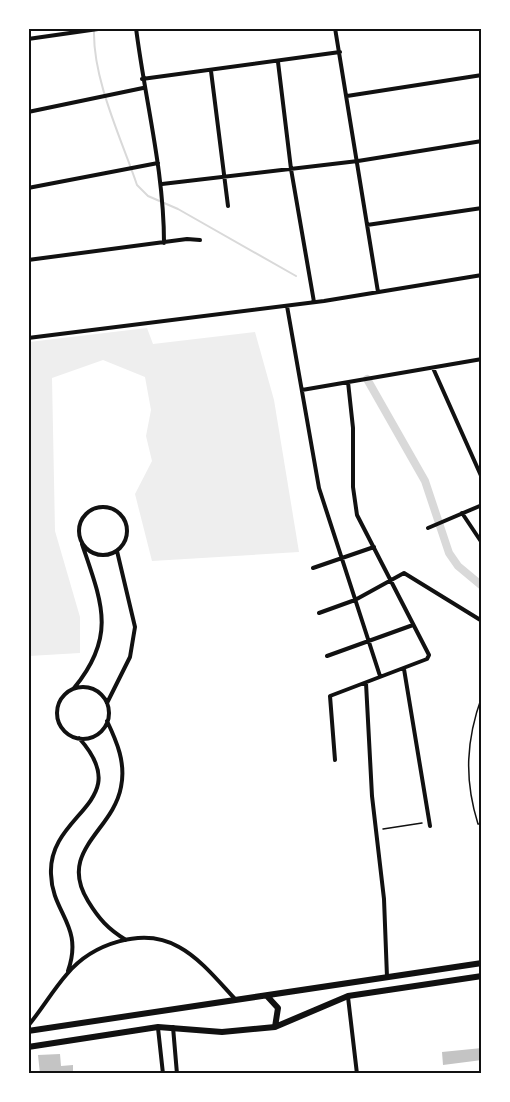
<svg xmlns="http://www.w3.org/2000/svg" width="510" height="1102" font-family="Commissioner,sans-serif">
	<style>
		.green { fill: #eee }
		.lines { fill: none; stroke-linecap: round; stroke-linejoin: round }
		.stream { stroke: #d9d9d9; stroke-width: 2 }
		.canal { stroke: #d9d9d9; stroke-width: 8 }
		.building { fill: #c4c4c4 }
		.path { stroke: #111; stroke-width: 1.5 }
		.service { stroke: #111; stroke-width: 1.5 }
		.minor { stroke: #111; stroke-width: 4 }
		.trunk { stroke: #111; stroke-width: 6 }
		.neatline { fill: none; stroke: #111; stroke-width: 2 }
	</style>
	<rect width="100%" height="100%" fill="#fff"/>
	<path class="green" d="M 147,328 L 153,344 L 255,332 L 274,400 L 299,552 L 152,561 L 135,494 L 152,461 L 146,436 L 151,410 L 145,377 L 103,360 L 52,378 L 55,531 L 80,617 L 80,653 L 29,656 L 29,342 Z"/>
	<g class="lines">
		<path class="stream" d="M 94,31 C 93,80 121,138 137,185 L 148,196 L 178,209 L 296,276"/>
		<path class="canal" d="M 367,379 L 425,481 L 449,553 L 458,566 L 482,586"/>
	</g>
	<path class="building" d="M 482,1048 L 482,1060 L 443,1065 L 442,1052 Z
		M 60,1054 L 61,1066 L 73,1065 L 73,1074 L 40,1074 L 38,1055 Z"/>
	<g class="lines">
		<path class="path" d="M 383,829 L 422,823"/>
		<path class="service" d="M 482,696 C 466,740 464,779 478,824 L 482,824"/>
		<path class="minor" d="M 136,28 C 145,100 164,170 164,243
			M 335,28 L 378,292
			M 28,39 L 105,28
			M 278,62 L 291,169 L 314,302
			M 211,71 L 228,206
			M 142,79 L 340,52
			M 347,96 L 482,75
			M 28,112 L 143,88
			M 162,184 L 358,161 L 482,141
			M 28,188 L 158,163
			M 367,225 L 482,208
			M 28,260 L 187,239 L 200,240
			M 287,306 L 319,488 L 380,676
			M 28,338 L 324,301 L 482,275
			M 433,368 L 482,478
			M 302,390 L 482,359
			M79 531a24 24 0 1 1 48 0a24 24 0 1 1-48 0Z
			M 462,513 L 482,543
			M 428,528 L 482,505
			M 313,568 L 374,547
			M 319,613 L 355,600 L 404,573 L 482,621
			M 327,656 L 413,625
			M 404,669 L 430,826
			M 366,683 L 372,796 L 384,899 L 387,977
			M57 713a26 26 0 1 1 52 0a26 26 0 1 1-52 0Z
			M 74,688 C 117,636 102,603 82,544
			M 107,703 L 130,657 L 135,627 L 117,551
			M 107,721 C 117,742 126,763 121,787 C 113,831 57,851 88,901 C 99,919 108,929 126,940
			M 335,760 L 330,696 L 427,659 L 429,655 L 357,515 L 353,487 L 353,428 L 348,382
			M 68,971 C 84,925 52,914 51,874 C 48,812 137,803 79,738
			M 348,997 L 357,1074
			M 28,1026 C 42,1009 53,990 67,974 C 92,944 143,926 179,947 C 201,959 219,982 236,1000
			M 173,1027 L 177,1074
			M 158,1028 L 163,1074"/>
		<path class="trunk" d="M 267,996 L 278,1008 L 275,1027
			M 28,1031 L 482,963
			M 28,1047 L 158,1027 L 222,1032 L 275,1027 L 348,996 L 482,976"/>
	</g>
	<rect width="510" height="1102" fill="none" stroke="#ffffff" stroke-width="60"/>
	<rect x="30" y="30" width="450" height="1042" class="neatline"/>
</svg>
